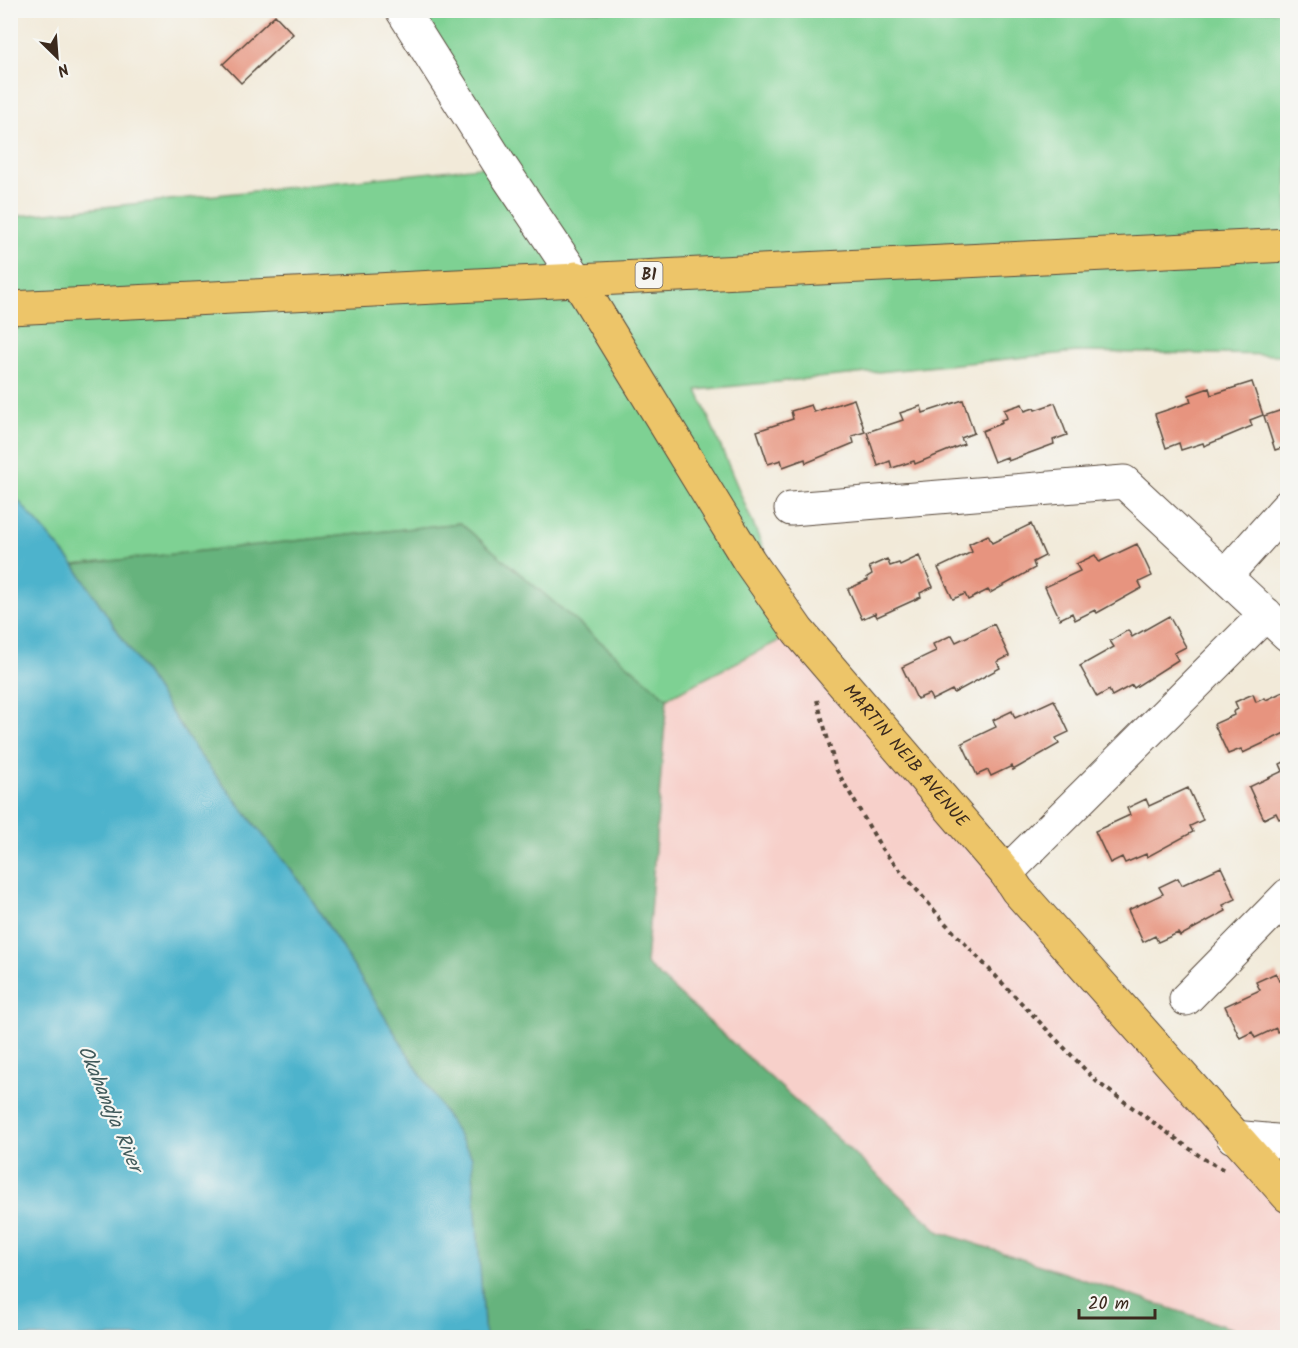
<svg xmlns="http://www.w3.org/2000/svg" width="1298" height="1348" font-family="Kalam,sans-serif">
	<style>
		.built { fill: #f7d0ca }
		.green { fill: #7ed193; stroke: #5c7e58; stroke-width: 1.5 }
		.forest { fill: #66b37d; stroke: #506e4e; stroke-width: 1.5 }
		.water { fill: #4db3cc; stroke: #446e75; stroke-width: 1.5 }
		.building { fill: #e7947f }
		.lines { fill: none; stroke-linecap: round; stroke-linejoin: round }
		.minor-casing { stroke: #56473a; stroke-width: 35 }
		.major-casing { stroke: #56473a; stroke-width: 35 }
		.highway-casing { stroke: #56473a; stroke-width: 35 }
		.path { stroke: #56473a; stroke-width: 4; stroke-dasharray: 4.5 4.5; stroke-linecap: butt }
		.minor { stroke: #fff; stroke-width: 33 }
		.major { stroke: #edc569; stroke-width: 33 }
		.highway { stroke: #edc569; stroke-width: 33 }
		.labels { text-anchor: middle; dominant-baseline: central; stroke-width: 4.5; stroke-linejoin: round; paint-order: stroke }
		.shield { fill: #f6f6f2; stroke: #73675e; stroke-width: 1.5 }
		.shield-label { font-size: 16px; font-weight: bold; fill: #3b2a1e }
		.street-label { font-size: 18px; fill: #3b2a1e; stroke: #f6f6f2 }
		.water-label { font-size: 20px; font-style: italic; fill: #415a5b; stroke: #f6f6f2 }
	</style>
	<rect width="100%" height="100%" fill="#f6f6f2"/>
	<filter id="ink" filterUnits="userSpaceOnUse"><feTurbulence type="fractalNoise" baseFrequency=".0167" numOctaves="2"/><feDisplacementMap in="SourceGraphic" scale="12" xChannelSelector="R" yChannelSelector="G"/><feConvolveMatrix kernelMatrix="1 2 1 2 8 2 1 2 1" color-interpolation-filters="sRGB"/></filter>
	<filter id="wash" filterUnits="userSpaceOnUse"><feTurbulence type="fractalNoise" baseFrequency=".008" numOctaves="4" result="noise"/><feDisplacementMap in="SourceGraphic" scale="24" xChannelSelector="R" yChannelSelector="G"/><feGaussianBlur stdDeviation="1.35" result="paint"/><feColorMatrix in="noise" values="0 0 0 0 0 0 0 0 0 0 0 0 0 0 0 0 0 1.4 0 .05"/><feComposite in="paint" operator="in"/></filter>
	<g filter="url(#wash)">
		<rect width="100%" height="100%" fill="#f2ead9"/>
		<path class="built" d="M 798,631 L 1287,1196 L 1287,1337 L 1257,1337 L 940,1232 L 646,964 L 667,698 Z"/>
		<path class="green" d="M 402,11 L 1287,11 L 1287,355 L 1077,352 L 697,390 L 798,631 L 667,698 L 460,523 L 74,565 L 11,493 L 10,217 L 499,165 Z"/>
		<path class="forest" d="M 460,523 L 667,698 L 646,964 L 940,1232 L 1257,1337 L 485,1337 L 472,1157 L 302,884 L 198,753 L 74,565 Z"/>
		<path class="water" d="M 10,491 L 74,565 L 198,753 L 302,884 L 472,1157 L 485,1337 L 11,1337 Z"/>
		<g id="blocks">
			<path class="building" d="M 275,15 L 293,34 L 241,83 L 223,64 Z
				M 1252,382 L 1263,415 L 1250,420 L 1252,426 L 1204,446 L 1203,443 L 1181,450 L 1179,443 L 1166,448 L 1155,414 L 1191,402 L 1189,395 L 1209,388 L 1211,395 Z
				M 854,399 L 865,432 L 852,436 L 854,443 L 806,463 L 805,459 L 783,467 L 781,460 L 768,464 L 757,431 L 793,419 L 791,411 L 811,405 L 814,412 Z
				M 963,400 L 974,433 L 961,438 L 964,444 L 915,464 L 914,461 L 892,468 L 890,461 L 878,466 L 867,432 L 903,420 L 900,413 L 921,406 L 923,413 Z
				M 1055,403 L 1067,435 L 1053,440 L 1054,444 L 1008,461 L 1007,457 L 994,462 L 982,431 L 1002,423 L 1001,420 L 1007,418 L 1004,410 L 1022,404 L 1025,411 L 1034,408 L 1035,410 Z
				M 1288,408 L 1288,446 L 1275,450 L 1264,416 Z
				M 1031,524 L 1045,556 L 1033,562 L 1035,568 L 990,593 L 988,590 L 968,600 L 965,594 L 953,599 L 938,568 L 972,552 L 969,544 L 988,535 L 992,543 Z
				M 1137,544 L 1152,576 L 1139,582 L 1142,588 L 1097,613 L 1095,610 L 1075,620 L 1072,613 L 1060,619 L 1045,587 L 1080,571 L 1076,564 L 1095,555 L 1099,562 Z
				M 919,556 L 933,587 L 920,593 L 921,597 L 877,617 L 875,613 L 862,619 L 848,589 L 868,580 L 867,577 L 872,574 L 869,567 L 887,559 L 890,566 L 899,563 L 900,565 Z
				M 1169,616 L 1186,647 L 1174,653 L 1178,660 L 1134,688 L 1132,685 L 1112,696 L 1109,690 L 1097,697 L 1080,666 L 1114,647 L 1110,641 L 1128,630 L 1132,637 Z
				M 994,624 L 1009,656 L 997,662 L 1000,668 L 954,693 L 952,690 L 932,700 L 929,694 L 917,699 L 902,667 L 936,651 L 933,644 L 952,635 L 956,642 Z
				M 1285,691 L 1288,697 L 1287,732 L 1243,753 L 1241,749 L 1228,754 L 1214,724 L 1234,715 L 1233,712 L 1238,709 L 1235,702 L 1253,694 L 1256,702 L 1265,698 L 1266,700 Z
				M 1054,700 L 1069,732 L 1056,738 L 1059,744 L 1013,770 L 1012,766 L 991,776 L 988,770 L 977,775 L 962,743 L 996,727 L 993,720 L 1012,711 L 1015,718 Z
				M 1288,760 L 1288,815 L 1279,819 L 1276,813 L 1264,819 L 1249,787 L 1283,771 L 1280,764 Z
				M 1188,788 L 1203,820 L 1190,826 L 1193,832 L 1147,857 L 1146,854 L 1125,863 L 1122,857 L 1110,863 L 1095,831 L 1130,815 L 1127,808 L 1146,799 L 1149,806 Z
				M 1221,867 L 1236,899 L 1223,905 L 1226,911 L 1180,936 L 1178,933 L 1158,942 L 1155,936 L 1143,942 L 1128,910 L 1163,894 L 1159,887 L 1178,878 L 1182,885 Z
				M 1276,973 L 1279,981 L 1288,977 L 1288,1027 L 1277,1032 L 1276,1028 L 1255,1038 L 1252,1032 L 1240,1038 L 1225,1006 L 1260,990 L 1256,982 Z"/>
		</g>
	</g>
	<g filter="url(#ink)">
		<use href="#blocks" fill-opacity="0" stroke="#56473a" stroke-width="1.5"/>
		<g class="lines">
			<g class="minor-casing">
				<path id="minor" d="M 402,10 L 500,165 L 576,278
					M 791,509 L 1124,482 L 1288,635
					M 1225,576 L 1288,506
					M 1006,873 L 1266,614
					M 1186,999 L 1288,895
					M 1233,1137 L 1288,1142"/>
			</g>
			<g class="major-casing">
				<g id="major">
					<path id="s1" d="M 576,278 L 749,561 L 798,631 L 1006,873 L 1017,890 L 1288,1196"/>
				</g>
			</g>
			<g class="highway-casing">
				<path id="highway" d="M 10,308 L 1288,245"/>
			</g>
			<path class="path" d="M 817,700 L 836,769 L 882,849 L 946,924 L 1097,1082 L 1204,1159 L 1226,1171"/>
			<use href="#minor" class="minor"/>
			<use href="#major" class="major"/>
			<use href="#highway" class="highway"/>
		</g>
	</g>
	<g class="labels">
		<rect class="shield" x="635.5" y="262" width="27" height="26" rx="4.5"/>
		<g class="shield-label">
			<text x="649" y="275">B1</text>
		</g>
		<g class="street-label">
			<text stroke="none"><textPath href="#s1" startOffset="582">MARTIN NEIB AVENUE</textPath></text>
		</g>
		<g class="water-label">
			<text transform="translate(109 1109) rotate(67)">Okahandja River</text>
		</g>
	</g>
	<rect width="1298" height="1348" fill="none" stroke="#f6f6f2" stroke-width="36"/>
	<g transform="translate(57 57) rotate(155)" stroke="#f6f6f2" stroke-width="4.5" paint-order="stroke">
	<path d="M0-4.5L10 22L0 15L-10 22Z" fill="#3b2a1e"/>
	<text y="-9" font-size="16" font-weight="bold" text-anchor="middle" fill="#3b2a1e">N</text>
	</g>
	<path d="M1079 1309v9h76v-9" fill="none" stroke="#3b2a1e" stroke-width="3"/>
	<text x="1088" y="1309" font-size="18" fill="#3b2a1e" stroke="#f6f6f2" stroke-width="4.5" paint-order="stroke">20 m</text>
</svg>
